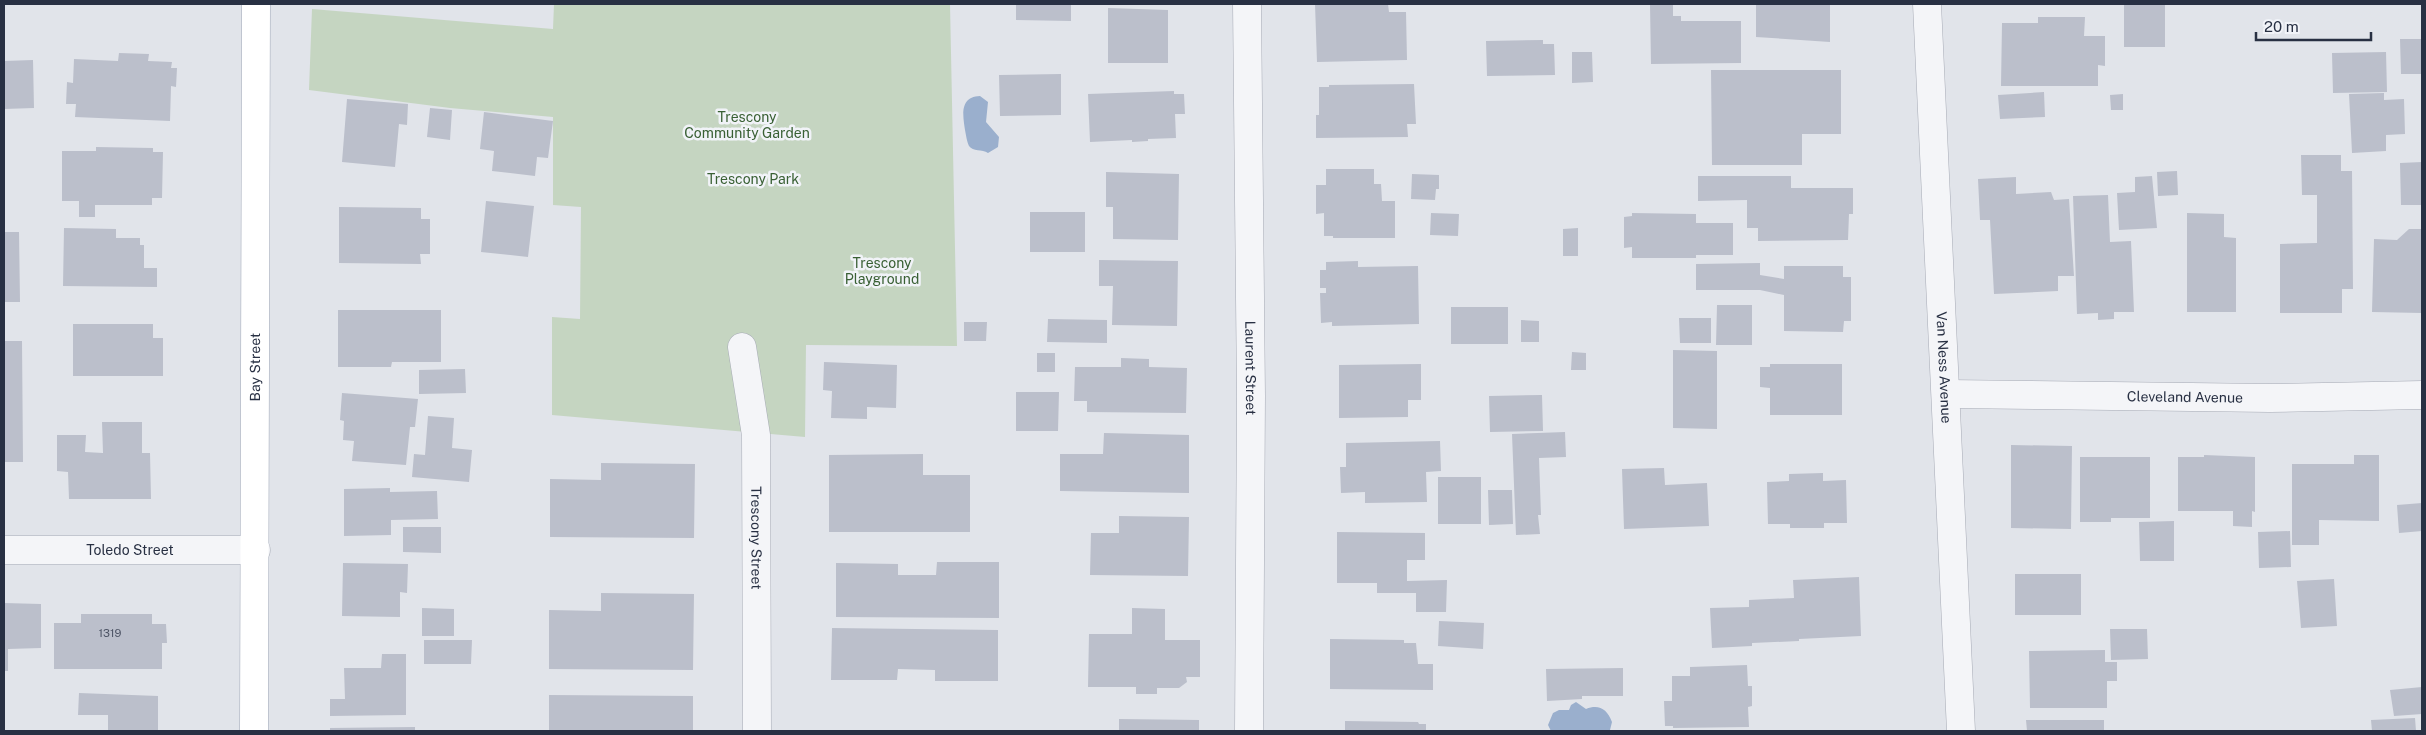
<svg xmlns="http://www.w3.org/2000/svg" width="2426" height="735" font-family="'Public Sans',sans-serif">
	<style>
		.green { fill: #c5d5c1 }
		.water { fill: #9aafcd }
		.building { fill: #bbbfcb }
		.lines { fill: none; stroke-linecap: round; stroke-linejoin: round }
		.minor-casing { stroke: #a6aab5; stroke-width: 29 }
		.major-casing { stroke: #9fa7b7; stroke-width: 29 }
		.minor { stroke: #f4f5f8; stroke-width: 28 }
		.major { stroke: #fff; stroke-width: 28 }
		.labels { text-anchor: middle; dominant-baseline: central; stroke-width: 5; stroke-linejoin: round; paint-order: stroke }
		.number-label { font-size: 11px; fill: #4d5465 }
		.park-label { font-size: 14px; fill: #396034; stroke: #f1f3f8 }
		.street-label { font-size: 14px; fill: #283043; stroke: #f1f3f8 }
	</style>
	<rect width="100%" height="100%" fill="#e1e4ea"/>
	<path class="green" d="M 554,4 L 950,4 L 957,346 L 806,345 L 805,437 L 552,415 L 552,317 L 580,319 L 581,207 L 553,205 L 553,117 L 450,108 L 309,90 L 312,9 L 553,29 Z"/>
	<path class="water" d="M 980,96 L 988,102 L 986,122 L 999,137 L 998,147 L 988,153 C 982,149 973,152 969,146 C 967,142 966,135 965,130 C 963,116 959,97 980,96 Z
		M 1576,702 L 1586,709 C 1599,704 1607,709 1612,722 L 1610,730 L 1551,731 L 1548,725 L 1553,713 L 1559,710 L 1569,710 L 1571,705 Z"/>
	<path class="building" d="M 1016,4 L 1071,4 L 1071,21 L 1016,20 Z
		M 1315,4 L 1388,4 L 1389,12 L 1406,12 L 1407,60 L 1317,62 Z
		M 1650,4 L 1673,4 L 1673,16 L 1681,16 L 1681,21 L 1741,21 L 1741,63 L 1651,64 Z
		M 1756,4 L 1830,4 L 1830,42 L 1756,37 Z
		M 2124,4 L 2165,4 L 2165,47 L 2124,47 Z
		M 1108,8 L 1168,10 L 1168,63 L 1108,63 Z
		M 2038,17 L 2085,17 L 2084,36 L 2105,36 L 2105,66 L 2098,65 L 2098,86 L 2001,86 L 2002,23 L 2038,23 Z
		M 2400,39 L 2422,39 L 2422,74 L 2401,74 Z
		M 1543,40 L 1543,44 L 1554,44 L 1555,75 L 1487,76 L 1486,41 Z
		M 1572,52 L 1592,52 L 1593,82 L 1572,83 Z
		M 2386,52 L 2387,92 L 2333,93 L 2332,53 Z
		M 119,53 L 149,54 L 148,61 L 172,62 L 171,68 L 177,68 L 176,87 L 171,86 L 170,121 L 75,117 L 76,104 L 66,104 L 67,82 L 73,83 L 74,59 L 118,61 Z
		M 33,60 L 34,108 L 4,109 L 4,61 Z
		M 1711,70 L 1841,70 L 1841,134 L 1802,134 L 1802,165 L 1712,165 Z
		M 1061,74 L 1061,115 L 1000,116 L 999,75 Z
		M 1414,84 L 1416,124 L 1407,124 L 1408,137 L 1316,138 L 1316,115 L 1319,115 L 1319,87 L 1329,87 L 1329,85 Z
		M 1174,91 L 1174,94 L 1184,94 L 1185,114 L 1175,114 L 1176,138 L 1148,139 L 1148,141 L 1132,142 L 1132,140 L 1090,142 L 1088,94 Z
		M 2044,92 L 2045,117 L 2000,119 L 1998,95 Z
		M 2384,93 L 2384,100 L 2404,99 L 2405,134 L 2386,135 L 2386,151 L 2352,153 L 2349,94 Z
		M 2123,94 L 2123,110 L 2111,110 L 2110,95 Z
		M 347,99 L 408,104 L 407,125 L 399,124 L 395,167 L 342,162 Z
		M 430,108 L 452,110 L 450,140 L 427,137 Z
		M 484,112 L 553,121 L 548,158 L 537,157 L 535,176 L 492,171 L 494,151 L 480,149 Z
		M 96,147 L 153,148 L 153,152 L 163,152 L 162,198 L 152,198 L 152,205 L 95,205 L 95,217 L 79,217 L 79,201 L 62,201 L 62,151 L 96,151 Z
		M 2301,155 L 2341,155 L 2341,171 L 2352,171 L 2353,289 L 2342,289 L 2342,313 L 2280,313 L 2280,244 L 2317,243 L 2317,195 L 2302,195 Z
		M 2422,162 L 2422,205 L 2401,205 L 2400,163 Z
		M 1326,169 L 1374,169 L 1374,184 L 1381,184 L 1382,201 L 1395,201 L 1395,238 L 1333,238 L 1333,236 L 1324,236 L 1324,213 L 1316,214 L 1316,185 L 1326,185 Z
		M 2177,171 L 2178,195 L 2158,196 L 2157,172 Z
		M 1106,172 L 1179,174 L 1178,240 L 1113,239 L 1113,207 L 1106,207 Z
		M 1412,174 L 1439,175 L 1439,189 L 1436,189 L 1435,200 L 1411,199 Z
		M 1698,176 L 1791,176 L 1791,188 L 1853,188 L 1853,214 L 1849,214 L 1848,240 L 1758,241 L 1758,228 L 1747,228 L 1747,200 L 1698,201 Z
		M 2152,176 L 2157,228 L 2119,230 L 2117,193 L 2135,192 L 2135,177 Z
		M 2016,177 L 2016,194 L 2051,192 L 2054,200 L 2069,199 L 2074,276 L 2058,276 L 2058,291 L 1994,294 L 1990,220 L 1980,220 L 1978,179 Z
		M 2108,195 L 2110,242 L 2131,241 L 2134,312 L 2114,312 L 2114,319 L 2098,320 L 2098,313 L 2077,314 L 2073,196 Z
		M 486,201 L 534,206 L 528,257 L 481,252 Z
		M 339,207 L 421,208 L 421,219 L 430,219 L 430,254 L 420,254 L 421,264 L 339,263 Z
		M 1030,212 L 1085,212 L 1085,252 L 1030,252 Z
		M 1431,213 L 1459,214 L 1458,236 L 1430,235 Z
		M 1632,213 L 1696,214 L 1696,223 L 1733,223 L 1733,255 L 1696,255 L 1696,258 L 1632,258 L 1632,247 L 1624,248 L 1624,217 L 1632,216 Z
		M 2187,213 L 2224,214 L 2224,237 L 2236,238 L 2236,312 L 2187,312 Z
		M 64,228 L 116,229 L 116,238 L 140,238 L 140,245 L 144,245 L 144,268 L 157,268 L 157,287 L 63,286 Z
		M 1578,228 L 1578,256 L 1563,256 L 1563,229 Z
		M 2409,229 L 2422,229 L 2422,313 L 2372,312 L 2374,239 L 2397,240 Z
		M 4,232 L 19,232 L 20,302 L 4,302 Z
		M 1099,260 L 1178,261 L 1177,326 L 1112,325 L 1113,286 L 1099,286 Z
		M 1358,261 L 1358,267 L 1418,266 L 1419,324 L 1332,326 L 1332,322 L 1321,323 L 1320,293 L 1326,293 L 1326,288 L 1320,288 L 1320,270 L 1326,270 L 1326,262 Z
		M 1760,263 L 1760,275 L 1784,279 L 1784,266 L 1843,266 L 1843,277 L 1851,277 L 1851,321 L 1844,321 L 1843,332 L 1784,331 L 1784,295 L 1760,290 L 1696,290 L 1696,264 Z
		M 1717,305 L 1752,305 L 1752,345 L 1716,345 Z
		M 1451,307 L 1508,307 L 1508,344 L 1451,344 Z
		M 338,310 L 441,310 L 441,362 L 392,362 L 391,367 L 338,367 Z
		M 1679,318 L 1711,318 L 1711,343 L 1680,343 Z
		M 1048,319 L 1107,320 L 1107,343 L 1047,342 Z
		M 1521,320 L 1539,321 L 1539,342 L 1521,342 Z
		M 964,322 L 987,322 L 986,341 L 964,341 Z
		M 73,324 L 153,324 L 153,338 L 163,338 L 163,376 L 73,376 Z
		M 4,341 L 22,341 L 23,462 L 4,462 Z
		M 1673,350 L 1717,351 L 1717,429 L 1673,428 Z
		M 1572,352 L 1586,353 L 1586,370 L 1571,370 Z
		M 1037,353 L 1055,353 L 1055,372 L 1037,372 Z
		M 1121,358 L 1149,359 L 1149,367 L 1187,368 L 1186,413 L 1087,412 L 1087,401 L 1074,401 L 1075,367 L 1121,367 Z
		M 824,362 L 897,365 L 896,408 L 867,407 L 867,419 L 831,418 L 832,391 L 823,390 Z
		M 1421,364 L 1421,400 L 1408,400 L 1408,417 L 1339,418 L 1339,365 Z
		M 1770,364 L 1842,364 L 1842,415 L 1770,415 L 1770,388 L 1760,387 L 1760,367 L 1770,367 Z
		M 465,369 L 466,393 L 419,394 L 419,370 Z
		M 1016,392 L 1059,392 L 1058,431 L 1016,431 Z
		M 342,393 L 418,399 L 415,427 L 410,427 L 406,465 L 352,461 L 354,441 L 343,440 L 344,421 L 340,420 Z
		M 1542,395 L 1543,431 L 1490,432 L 1489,396 Z
		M 428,416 L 454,418 L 452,448 L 472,450 L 469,482 L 412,477 L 414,454 L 425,455 Z
		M 102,422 L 142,422 L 142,453 L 150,453 L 151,499 L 69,499 L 68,472 L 57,471 L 57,435 L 86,435 L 85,452 L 103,453 Z
		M 1565,432 L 1566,457 L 1539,458 L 1541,515 L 1538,515 L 1540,534 L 1516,535 L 1512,434 Z
		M 1104,433 L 1189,435 L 1189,493 L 1060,491 L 1060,454 L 1103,454 Z
		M 1440,441 L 1441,471 L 1426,472 L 1427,502 L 1365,503 L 1365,492 L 1341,493 L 1340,467 L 1346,467 L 1346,443 Z
		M 2011,445 L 2072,446 L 2071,529 L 2011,528 Z
		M 923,454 L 923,475 L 970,475 L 970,532 L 829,532 L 829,455 Z
		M 2204,455 L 2255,457 L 2255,512 L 2252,511 L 2252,527 L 2233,526 L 2233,511 L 2178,511 L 2178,457 L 2204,457 Z
		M 2354,455 L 2379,455 L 2379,521 L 2319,520 L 2319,545 L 2292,545 L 2292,464 L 2354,464 Z
		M 2080,457 L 2150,457 L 2150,518 L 2111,518 L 2111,522 L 2080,522 Z
		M 601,463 L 695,464 L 694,538 L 550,537 L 550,479 L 601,480 Z
		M 1664,468 L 1665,485 L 1707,483 L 1709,526 L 1624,529 L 1622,469 Z
		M 1823,473 L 1823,481 L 1846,480 L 1847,523 L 1824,523 L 1824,528 L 1790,528 L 1790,524 L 1768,524 L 1767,482 L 1789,481 L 1789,474 Z
		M 1438,477 L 1481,477 L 1481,524 L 1438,524 Z
		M 390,488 L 390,492 L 437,491 L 438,519 L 391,520 L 391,535 L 344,536 L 344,489 Z
		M 1488,490 L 1512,490 L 1513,524 L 1489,525 Z
		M 2422,503 L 2422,531 L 2399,533 L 2397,505 Z
		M 1119,516 L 1189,517 L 1188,576 L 1090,575 L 1091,533 L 1119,533 Z
		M 2174,521 L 2174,561 L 2140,561 L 2139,522 Z
		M 403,527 L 441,527 L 441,553 L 403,552 Z
		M 2290,531 L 2291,567 L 2259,568 L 2258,532 Z
		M 1337,532 L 1425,533 L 1425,560 L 1407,560 L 1407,581 L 1447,580 L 1446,612 L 1416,612 L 1416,593 L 1377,593 L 1377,583 L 1337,583 Z
		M 937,562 L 999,562 L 999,618 L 836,617 L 836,563 L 898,564 L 898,575 L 936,575 Z
		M 343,563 L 408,564 L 407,593 L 400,592 L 400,617 L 342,616 Z
		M 2015,574 L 2081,574 L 2081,615 L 2015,615 Z
		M 1859,577 L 1861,636 L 1799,639 L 1799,641 L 1752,643 L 1752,646 L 1712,648 L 1710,608 L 1749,607 L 1749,600 L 1794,598 L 1793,580 Z
		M 2334,579 L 2337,626 L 2301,628 L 2297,581 Z
		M 601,593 L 694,594 L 693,670 L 549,669 L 549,610 L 601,611 Z
		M 4,603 L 41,604 L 41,648 L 8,649 L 8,671 L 4,671 Z
		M 422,608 L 454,609 L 454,636 L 422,636 Z
		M 1132,608 L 1165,609 L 1165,640 L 1200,640 L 1200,677 L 1186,677 L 1187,682 L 1179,688 L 1157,688 L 1157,694 L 1136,694 L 1136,687 L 1088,687 L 1089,634 L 1132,634 Z
		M 81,614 L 152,614 L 152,624 L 166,624 L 167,643 L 162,643 L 162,669 L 54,669 L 54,623 L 81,623 Z
		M 1439,621 L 1484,623 L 1483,649 L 1438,646 Z
		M 832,628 L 998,630 L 998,681 L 935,681 L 935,670 L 898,669 L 897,680 L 831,680 Z
		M 2110,629 L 2147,629 L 2148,659 L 2111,660 Z
		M 1330,639 L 1404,640 L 1404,643 L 1416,643 L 1418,664 L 1433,664 L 1433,690 L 1330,689 Z
		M 424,640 L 472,640 L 471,664 L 424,664 Z
		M 2105,650 L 2105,662 L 2117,662 L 2117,681 L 2107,681 L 2107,708 L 2030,708 L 2029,651 Z
		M 382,654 L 406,654 L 406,715 L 330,716 L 330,699 L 345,699 L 344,668 L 381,668 Z
		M 1747,665 L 1748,686 L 1752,686 L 1752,706 L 1748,707 L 1749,727 L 1673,728 L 1673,726 L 1665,726 L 1664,701 L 1672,701 L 1672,676 L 1690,676 L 1690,667 Z
		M 1623,668 L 1623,696 L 1582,696 L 1582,699 L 1547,701 L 1546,669 Z
		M 2422,687 L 2422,714 L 2394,716 L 2390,690 Z
		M 79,693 L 158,696 L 158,731 L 108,731 L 108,715 L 78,715 Z
		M 549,695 L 693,696 L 693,731 L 549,731 Z
		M 2415,718 L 2416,731 L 2372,731 L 2371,720 Z
		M 1119,719 L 1199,720 L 1199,731 L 1119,731 Z
		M 2026,720 L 2104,720 L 2104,731 L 2027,731 Z
		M 1345,721 L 1418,722 L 1419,724 L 1426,724 L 1426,731 L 1345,731 Z
		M 415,727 L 415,731 L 330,731 L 330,728 Z"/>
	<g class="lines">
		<g class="minor-casing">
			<g id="minor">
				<path id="s1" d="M 1247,4 L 1251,396 L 1249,731"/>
				<path id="s2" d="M 1927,4 L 1961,731"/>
				<path id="s3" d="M 742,347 L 756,435 L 757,731"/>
				<path id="s4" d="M 1947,394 L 2270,398 L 2422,395"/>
				<path id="s5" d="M 4,550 L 256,550"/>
			</g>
		</g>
		<g class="major-casing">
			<g id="major">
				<path id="s6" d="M 254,731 L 256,4"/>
			</g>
		</g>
		<use href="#minor" class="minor"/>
		<use href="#major" class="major"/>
	</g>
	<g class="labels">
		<g class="number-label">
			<text x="110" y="633">1319</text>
		</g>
		<g class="park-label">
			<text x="747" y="117">Trescony<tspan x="747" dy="16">Community Garden</tspan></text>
			<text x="753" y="179">Trescony Park</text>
			<text x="882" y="263">Trescony<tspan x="882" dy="16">Playground</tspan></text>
		</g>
		<g class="street-label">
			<text stroke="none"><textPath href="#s6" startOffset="364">Bay Street</textPath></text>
			<text stroke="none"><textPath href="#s1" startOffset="364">Laurent Street</textPath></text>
			<text stroke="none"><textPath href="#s2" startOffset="364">Van Ness Avenue</textPath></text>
			<text stroke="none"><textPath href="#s4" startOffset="238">Cleveland Avenue</textPath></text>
			<text stroke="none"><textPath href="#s3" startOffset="192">Trescony Street</textPath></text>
			<text stroke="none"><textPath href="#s5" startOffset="126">Toledo Street</textPath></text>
		</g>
	</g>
	<rect width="2426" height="735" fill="none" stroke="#283043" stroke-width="10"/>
	<path d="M2256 32v8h115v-8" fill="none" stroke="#283043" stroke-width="2.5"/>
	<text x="2264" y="32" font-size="15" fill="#283043" stroke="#f1f3f8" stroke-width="4" paint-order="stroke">20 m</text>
</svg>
